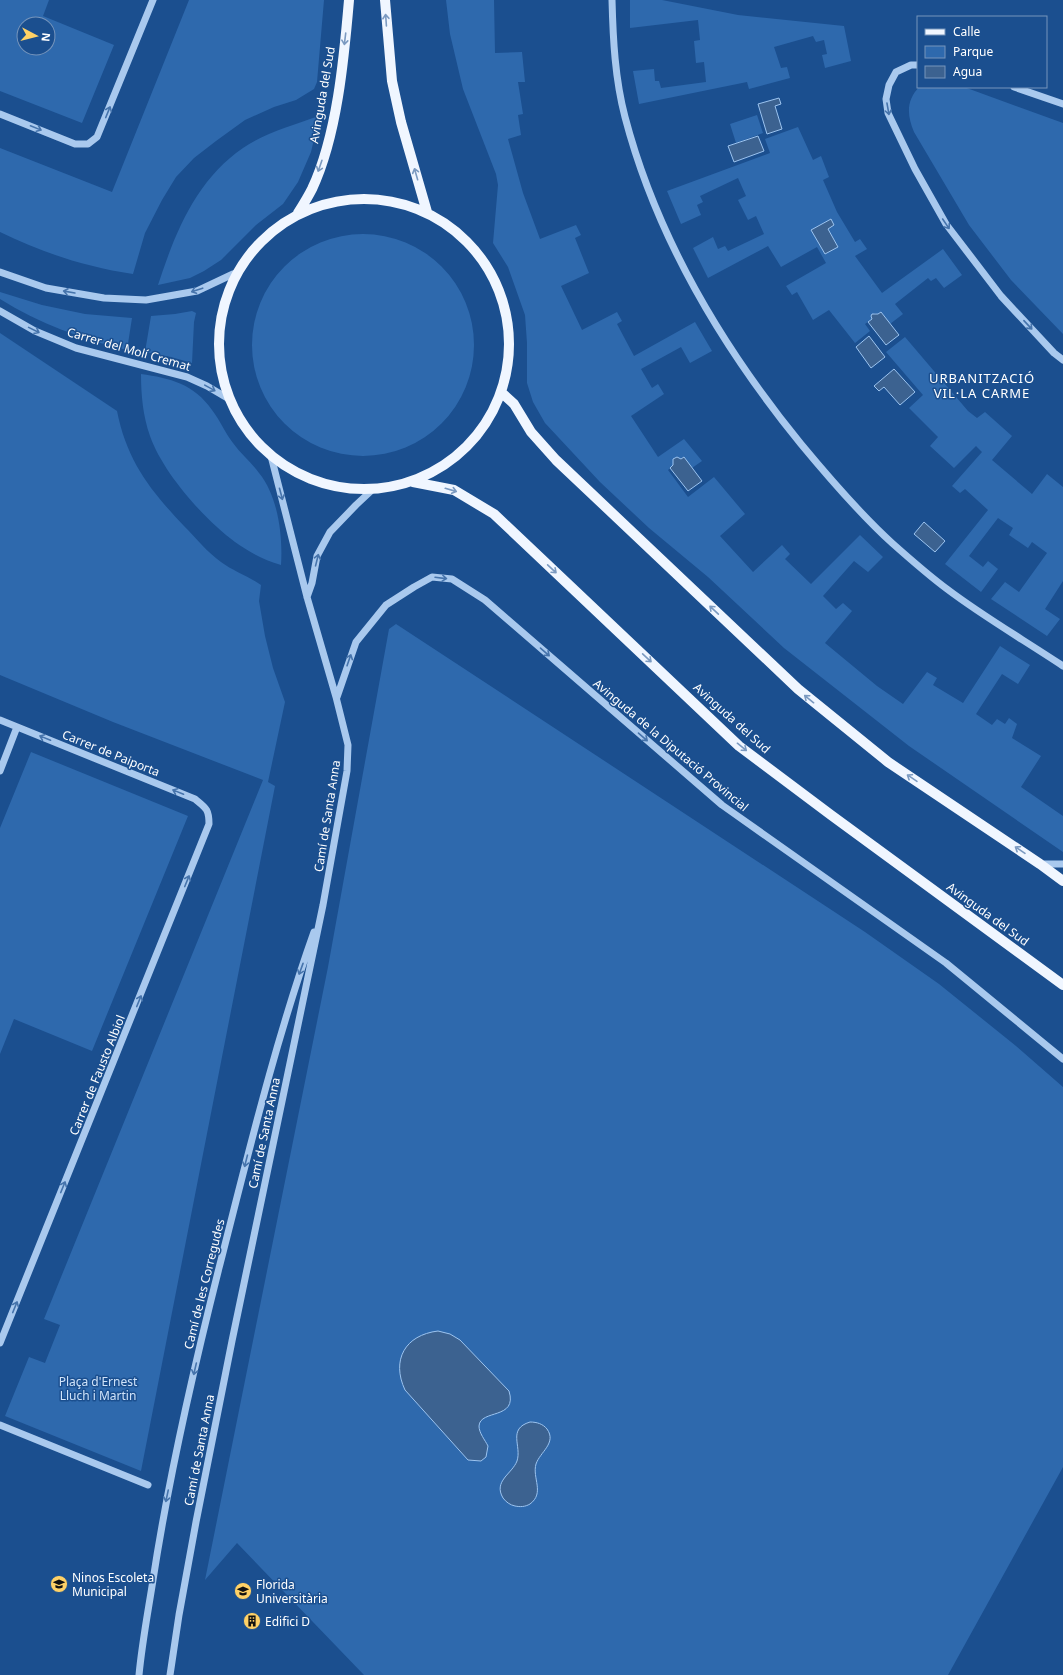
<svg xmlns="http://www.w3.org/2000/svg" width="1063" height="1675" font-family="'Noto Sans',sans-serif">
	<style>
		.green { fill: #2e69ad; fill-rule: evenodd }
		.water { fill: #3c6290; stroke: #9cc4f0 }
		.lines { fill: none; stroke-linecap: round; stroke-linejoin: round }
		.minor { stroke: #a9c9ee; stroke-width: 7 }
		.major { stroke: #f0f6ff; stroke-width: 10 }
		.oneway { stroke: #7b9ac1 }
		.oneway2 { stroke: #4674ac }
		.labels { text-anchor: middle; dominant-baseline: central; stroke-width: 3; stroke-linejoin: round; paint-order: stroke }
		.street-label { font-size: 12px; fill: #fff; stroke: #1b4f8f }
		.park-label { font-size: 12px; fill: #cfe3fa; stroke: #1b4f8f }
		.poi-label { font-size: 12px; fill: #fff; stroke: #1b4f8f; text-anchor: start }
		.neighbourhood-label { font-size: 13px; letter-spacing: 1px; fill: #fff; stroke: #1b4f8f }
	</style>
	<rect width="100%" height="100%" fill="#1b4f8f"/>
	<path class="green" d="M 0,0 L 49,0 L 43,16 L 114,45 L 82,123 L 0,91 ZM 24,24 L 48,24 L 48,48 L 24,48 Z
		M 189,0 L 324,0 L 317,82 L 314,89 L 296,100 L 274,107 L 245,120 L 216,141 L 194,158 L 176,177 L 162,200 L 145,233 L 133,274 C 86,267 43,253 0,232 L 0,148 L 112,192 Z
		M 446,0 L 494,0 L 495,53 L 522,52 L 525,82 L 518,82 L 523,114 L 518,115 L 521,135 L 508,139 L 523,193 L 540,239 L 576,225 L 581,235 L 575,238 L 589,273 L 561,286 L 582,330 L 617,312 L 622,321 L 617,324 L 634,356 L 695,322 L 712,351 L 690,363 L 681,347 L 641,369 L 652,388 L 658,384 L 664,394 L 631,416 L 658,457 L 684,439 L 702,461 L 692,468 L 684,457 L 681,459 L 673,459 L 674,465 L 668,470 L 688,497 L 714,477 L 745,514 L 720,536 L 753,572 L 782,545 L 790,554 L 785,559 L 811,584 L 860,535 L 883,557 L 868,572 L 854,561 L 823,596 L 836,609 L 843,603 L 852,611 L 825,643 L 877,686 L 903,704 L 927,672 L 937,678 L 933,685 L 963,703 L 1000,646 L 1030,665 L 1018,684 L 1002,674 L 976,714 L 992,725 L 997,719 L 1005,724 L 1009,718 L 1017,724 L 1012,738 L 1041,756 L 1021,787 L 1063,816 L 1063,852 L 909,746 L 784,648 L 708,577 L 649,528 L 600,482 L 545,423 L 533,402 L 527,383 L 527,343 L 525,315 L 508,267 L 493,243 L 498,185 L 496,174 L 463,89 L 450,34 Z
		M 630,0 L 662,0 L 738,15 L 844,26 L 851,61 L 825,68 L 822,55 L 827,54 L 824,40 L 816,42 L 813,36 L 774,47 L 781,68 L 787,67 L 790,78 L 749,89 L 747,82 L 639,104 L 633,71 L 654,69 L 655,81 L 659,81 L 661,88 L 706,82 L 704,62 L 696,63 L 694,41 L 700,40 L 698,20 L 630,28 Z
		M 919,87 L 964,87 L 1063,123 L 1063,334 L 1011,280 L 969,225 L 914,132 C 907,115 906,101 919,87 Z
		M 757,115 L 763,133 L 736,143 L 730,124 Z
		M 316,117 L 315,135 L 311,152 L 298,182 L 283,204 L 256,225 L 221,260 L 204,271 L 190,278 L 158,285 C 175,233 196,180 243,148 C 263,134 293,125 316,117 Z
		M 798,127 L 813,160 L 821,156 L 829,177 L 823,180 L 837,212 L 855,242 L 860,239 L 867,249 L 855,256 L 882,293 L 943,249 L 962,275 L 944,288 L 936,278 L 931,281 L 928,278 L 895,304 L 903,314 L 890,324 L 881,312 L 878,314 L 875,313 L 871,317 L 872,319 L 865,324 L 870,331 L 855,343 L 829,310 L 813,320 L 797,292 L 792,295 L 786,286 L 826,263 L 817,247 L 781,267 L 768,246 L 708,278 L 693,248 L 713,237 L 718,249 L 725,246 L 728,251 L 764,234 L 756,216 L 748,220 L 738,200 L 746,196 L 738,178 L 700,196 L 703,202 L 697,205 L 701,215 L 681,224 L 667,191 L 770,153 L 765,139 Z
		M252 345a111 111 0 1 1 222 0a111 111 0 1 1-222 0Z
		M 0,292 L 42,305 L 85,314 L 132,318 L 127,350 C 82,339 40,324 0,299 Z
		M 192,311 L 196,313 L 194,322 L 192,363 L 171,357 L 145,352 L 151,316 L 175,314 Z
		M 0,333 L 117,411 C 127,461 150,490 184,526 C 196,538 207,552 221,562 C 233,571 248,576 261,585 L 259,601 L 265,636 L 273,668 L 285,702 L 268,782 L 275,786 L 141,1471 L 5,1416 L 29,1357 L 45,1363 L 60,1325 L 44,1319 L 263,780 L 113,722 L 0,675 Z
		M 905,337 L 968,411 L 977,418 L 985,412 L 1012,436 L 992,460 L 1032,494 L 1047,474 L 1063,487 L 1063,581 L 1045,609 L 1060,619 L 1047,636 L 991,599 L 1005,582 L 1019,592 L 1047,553 L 1032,542 L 1028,548 L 1009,535 L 1013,528 L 998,518 L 969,556 L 983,567 L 988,561 L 998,569 L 981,592 L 945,564 L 988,510 L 965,489 L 960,493 L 952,486 L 982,452 L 976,446 L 954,468 L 930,446 L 938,437 L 909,408 L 923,395 L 886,352 Z
		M 141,374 C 170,378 194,384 212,410 C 220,420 225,433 233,443 C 241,454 251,462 259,473 C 278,496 283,536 281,565 C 264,560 249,552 235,542 C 204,519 163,473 150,436 C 143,416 141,395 141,374 Z
		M 396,624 L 865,932 L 939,984 L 1016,1046 L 1063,1087 L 1063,1467 L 948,1675 L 364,1675 L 237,1543 L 205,1580 L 328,967 L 389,629 Z
		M 31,752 L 188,816 L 92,1051 L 14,1019 L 0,1054 L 0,828 Z"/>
	<path class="water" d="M 779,98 L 781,104 L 775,106 L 782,129 L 767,134 L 758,104 Z
		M 758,136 L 764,151 L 734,162 L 728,146 Z
		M 831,219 L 834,225 L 828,229 L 838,247 L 825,254 L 811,230 Z
		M 881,312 L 899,335 L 886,345 L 868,322 L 872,319 L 871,316 L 872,314 L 878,314 Z
		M 869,336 L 885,357 L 871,368 L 856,347 Z
		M 894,369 L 915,392 L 900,405 L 884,387 L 879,391 L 874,386 Z
		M 677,457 L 681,459 L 684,457 L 702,481 L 688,491 L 670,468 L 673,465 L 673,459 Z
		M 924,522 L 945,541 L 935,552 L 914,534 Z
		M 438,1331 L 450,1334 L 460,1340 L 509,1391 C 518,1420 480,1409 479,1426 C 479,1433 485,1440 488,1446 L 486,1457 L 481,1461 L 468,1460 L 405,1390 C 391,1360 405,1335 438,1331 Z
		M 530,1422 C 537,1422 543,1424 547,1429 C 557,1443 540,1452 536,1464 C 532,1478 545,1493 530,1504 C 525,1507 520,1507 515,1506 C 510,1505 506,1502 503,1498 C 493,1481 512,1474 517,1461 C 522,1446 507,1429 530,1422 Z"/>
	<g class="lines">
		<path class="minor" d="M 612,0 C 613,39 615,79 625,117 C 657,239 722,347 801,444 C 830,479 859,513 892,543 C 910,559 928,575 947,589 C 984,617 1024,640 1063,666
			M 918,65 L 911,65 L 896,72 L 889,85 L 886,99 L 888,113 L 915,169 L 946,224 L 1001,296 L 1054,353 L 1063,360
			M 1014,87 L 1063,104
			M 0,114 L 75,144 L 88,144 L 97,137 L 153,0
			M 0,272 L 46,288 L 104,298 L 146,300 L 197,291 L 233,274
			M 0,311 L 35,331 L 76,348 L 187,377 L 207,386 L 229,399
			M 307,597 L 312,583 L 317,556 L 330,532 L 356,505 L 372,490
			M 337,697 L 356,642 L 386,605 L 414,587 L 432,577 L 452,579 L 485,600 L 722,805 L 946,963 L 1063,1059
			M 0,720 L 195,799 C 206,808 209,809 209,824 L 0,1343
			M 0,771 L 17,727
			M 1040,864 L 1063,864
			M 0,1425 L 148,1485
			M 139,1675 C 142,1643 148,1612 153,1580 C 169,1475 193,1371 219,1268 C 248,1155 275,1042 314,932
			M 170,1675 L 179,1615 L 196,1522 L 232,1341 L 323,905 L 347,771 L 348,745 L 336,697 L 307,597 L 271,456"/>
		<path class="major" d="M 385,0 L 392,81 L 401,122 L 427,212
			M219 344a145 145 0 1 1 290 0a145 145 0 1 1-290 0Z
			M 298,213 C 303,205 308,197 312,189 C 337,136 344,59 349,0
			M 502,393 L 514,404 L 531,432 L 556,460 L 798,689 L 888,762 L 1040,864 L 1063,881
			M 413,482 L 454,490 L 494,514 L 739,746 L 831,815 L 1063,985"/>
	</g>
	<defs><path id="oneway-shaft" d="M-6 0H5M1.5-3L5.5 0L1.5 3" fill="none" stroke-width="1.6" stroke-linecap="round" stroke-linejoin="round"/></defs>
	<g class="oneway">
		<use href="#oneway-shaft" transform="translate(386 20) rotate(-94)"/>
		<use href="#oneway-shaft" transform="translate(345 39) rotate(97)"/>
		<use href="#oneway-shaft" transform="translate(320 166) rotate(109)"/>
		<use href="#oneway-shaft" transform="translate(416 174) rotate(-106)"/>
		<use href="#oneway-shaft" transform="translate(451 490) rotate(16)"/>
		<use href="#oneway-shaft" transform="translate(552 569) rotate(43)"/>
		<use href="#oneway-shaft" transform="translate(714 610) rotate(-137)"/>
		<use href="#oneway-shaft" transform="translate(647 658) rotate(43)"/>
		<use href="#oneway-shaft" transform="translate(809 699) rotate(-141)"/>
		<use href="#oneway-shaft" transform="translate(742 747) rotate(39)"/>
		<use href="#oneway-shaft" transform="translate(912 778) rotate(-146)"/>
		<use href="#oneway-shaft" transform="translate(1020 850) rotate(-146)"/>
	</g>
	<g class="oneway2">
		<use href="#oneway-shaft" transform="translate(888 109) rotate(80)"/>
		<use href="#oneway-shaft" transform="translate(108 112) rotate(-68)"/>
		<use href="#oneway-shaft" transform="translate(36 128) rotate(22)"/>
		<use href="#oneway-shaft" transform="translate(946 224) rotate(56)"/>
		<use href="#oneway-shaft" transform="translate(197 290) rotate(162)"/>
		<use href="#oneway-shaft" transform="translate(69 292) rotate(-170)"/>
		<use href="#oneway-shaft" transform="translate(1028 325) rotate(47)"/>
		<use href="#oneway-shaft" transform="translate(34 330) rotate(26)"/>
		<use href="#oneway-shaft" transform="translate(210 388) rotate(29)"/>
		<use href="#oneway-shaft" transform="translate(281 494) rotate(75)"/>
		<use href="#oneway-shaft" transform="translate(317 560) rotate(-76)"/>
		<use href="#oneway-shaft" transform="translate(441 578) rotate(7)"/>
		<use href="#oneway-shaft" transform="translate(545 652) rotate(41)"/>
		<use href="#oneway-shaft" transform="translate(349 660) rotate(-71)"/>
		<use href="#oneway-shaft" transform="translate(643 737) rotate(41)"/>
		<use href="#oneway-shaft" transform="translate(45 738) rotate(-158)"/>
		<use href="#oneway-shaft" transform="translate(178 792) rotate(-158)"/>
		<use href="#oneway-shaft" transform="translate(187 881) rotate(-68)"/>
		<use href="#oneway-shaft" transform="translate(301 969) rotate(110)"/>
		<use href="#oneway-shaft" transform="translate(139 1001) rotate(-68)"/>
		<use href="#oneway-shaft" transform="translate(246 1161) rotate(104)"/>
		<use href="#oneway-shaft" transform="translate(63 1187) rotate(-68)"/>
		<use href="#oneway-shaft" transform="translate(15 1307) rotate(-68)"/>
		<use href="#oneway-shaft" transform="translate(195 1369) rotate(103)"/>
		<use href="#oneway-shaft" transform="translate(167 1496) rotate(102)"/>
	</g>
	<defs>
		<g id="school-disc" transform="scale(0.9)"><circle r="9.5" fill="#ffd166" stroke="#1b4f8f"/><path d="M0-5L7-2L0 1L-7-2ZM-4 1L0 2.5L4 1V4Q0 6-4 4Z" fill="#111"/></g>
		<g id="university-disc" transform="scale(0.9)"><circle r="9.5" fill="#ffd166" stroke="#1b4f8f"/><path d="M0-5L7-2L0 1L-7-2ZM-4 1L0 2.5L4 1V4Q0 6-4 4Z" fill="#111"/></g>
		<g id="building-disc" transform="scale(0.9)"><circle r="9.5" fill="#ffd166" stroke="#1b4f8f"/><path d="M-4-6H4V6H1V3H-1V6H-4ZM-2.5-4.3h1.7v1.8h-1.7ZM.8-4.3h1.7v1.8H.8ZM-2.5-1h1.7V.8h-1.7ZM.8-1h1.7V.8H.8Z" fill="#111"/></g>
	</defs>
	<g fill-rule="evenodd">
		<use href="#school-disc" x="59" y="1584"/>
		<use href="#university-disc" x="243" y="1591"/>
		<use href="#building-disc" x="252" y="1621"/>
	</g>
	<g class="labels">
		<g class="street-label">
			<text transform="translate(322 95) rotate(-80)">Avinguda del Sud</text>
			<text transform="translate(129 349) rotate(16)">Carrer del Molí Cremat</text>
			<text transform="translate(732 718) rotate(42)">Avinguda del Sud</text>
			<text transform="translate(671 745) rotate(40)">Avinguda de la Diputació Provincial</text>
			<text transform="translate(111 753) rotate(22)">Carrer de Paiporta</text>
			<text transform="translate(327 816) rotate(-81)">Camí de Santa Anna</text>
			<text transform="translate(988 914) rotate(36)">Avinguda del Sud</text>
			<text transform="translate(97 1075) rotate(-68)">Carrer de Fausto Albiol</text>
			<text transform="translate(264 1133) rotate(-78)">Camí de Santa Anna</text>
			<text transform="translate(204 1284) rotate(-76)">Camí de les Corregudes</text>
			<text transform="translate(199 1450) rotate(-79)">Camí de Santa Anna</text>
		</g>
		<g class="park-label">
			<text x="98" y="1381">Plaça d'Ernest<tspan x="98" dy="14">Lluch i Martin</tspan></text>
		</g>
		<g class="poi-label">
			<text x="72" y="1577">Ninos Escoleta<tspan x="72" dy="14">Municipal</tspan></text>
			<text x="256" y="1584">Florida<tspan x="256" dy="14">Universitària</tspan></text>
			<text x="265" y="1621">Edifici D</text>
		</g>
		<g class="neighbourhood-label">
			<text x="982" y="378">URBANITZACIÓ<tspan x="982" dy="15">VIL·LA CARME</tspan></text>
		</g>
	</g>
	<rect x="917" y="16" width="130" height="72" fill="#1b4f8f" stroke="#7695bc"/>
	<rect x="925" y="29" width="20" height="6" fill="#f0f6ff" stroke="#7695bc"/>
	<text x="953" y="36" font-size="12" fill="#ffffff">Calle</text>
	<rect x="925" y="46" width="20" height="12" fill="#2e69ad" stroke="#7695bc"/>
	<text x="953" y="56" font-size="12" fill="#ffffff">Parque</text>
	<rect x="925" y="66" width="20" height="12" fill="#3c6290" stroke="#7695bc"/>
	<text x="953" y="76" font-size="12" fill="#ffffff">Agua</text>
	<g transform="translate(36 36) rotate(97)"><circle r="19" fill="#1b4f8f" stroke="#7695bc"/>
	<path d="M0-3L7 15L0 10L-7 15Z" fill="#ffd166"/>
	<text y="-6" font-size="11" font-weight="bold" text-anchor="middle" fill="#ffffff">N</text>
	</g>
</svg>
